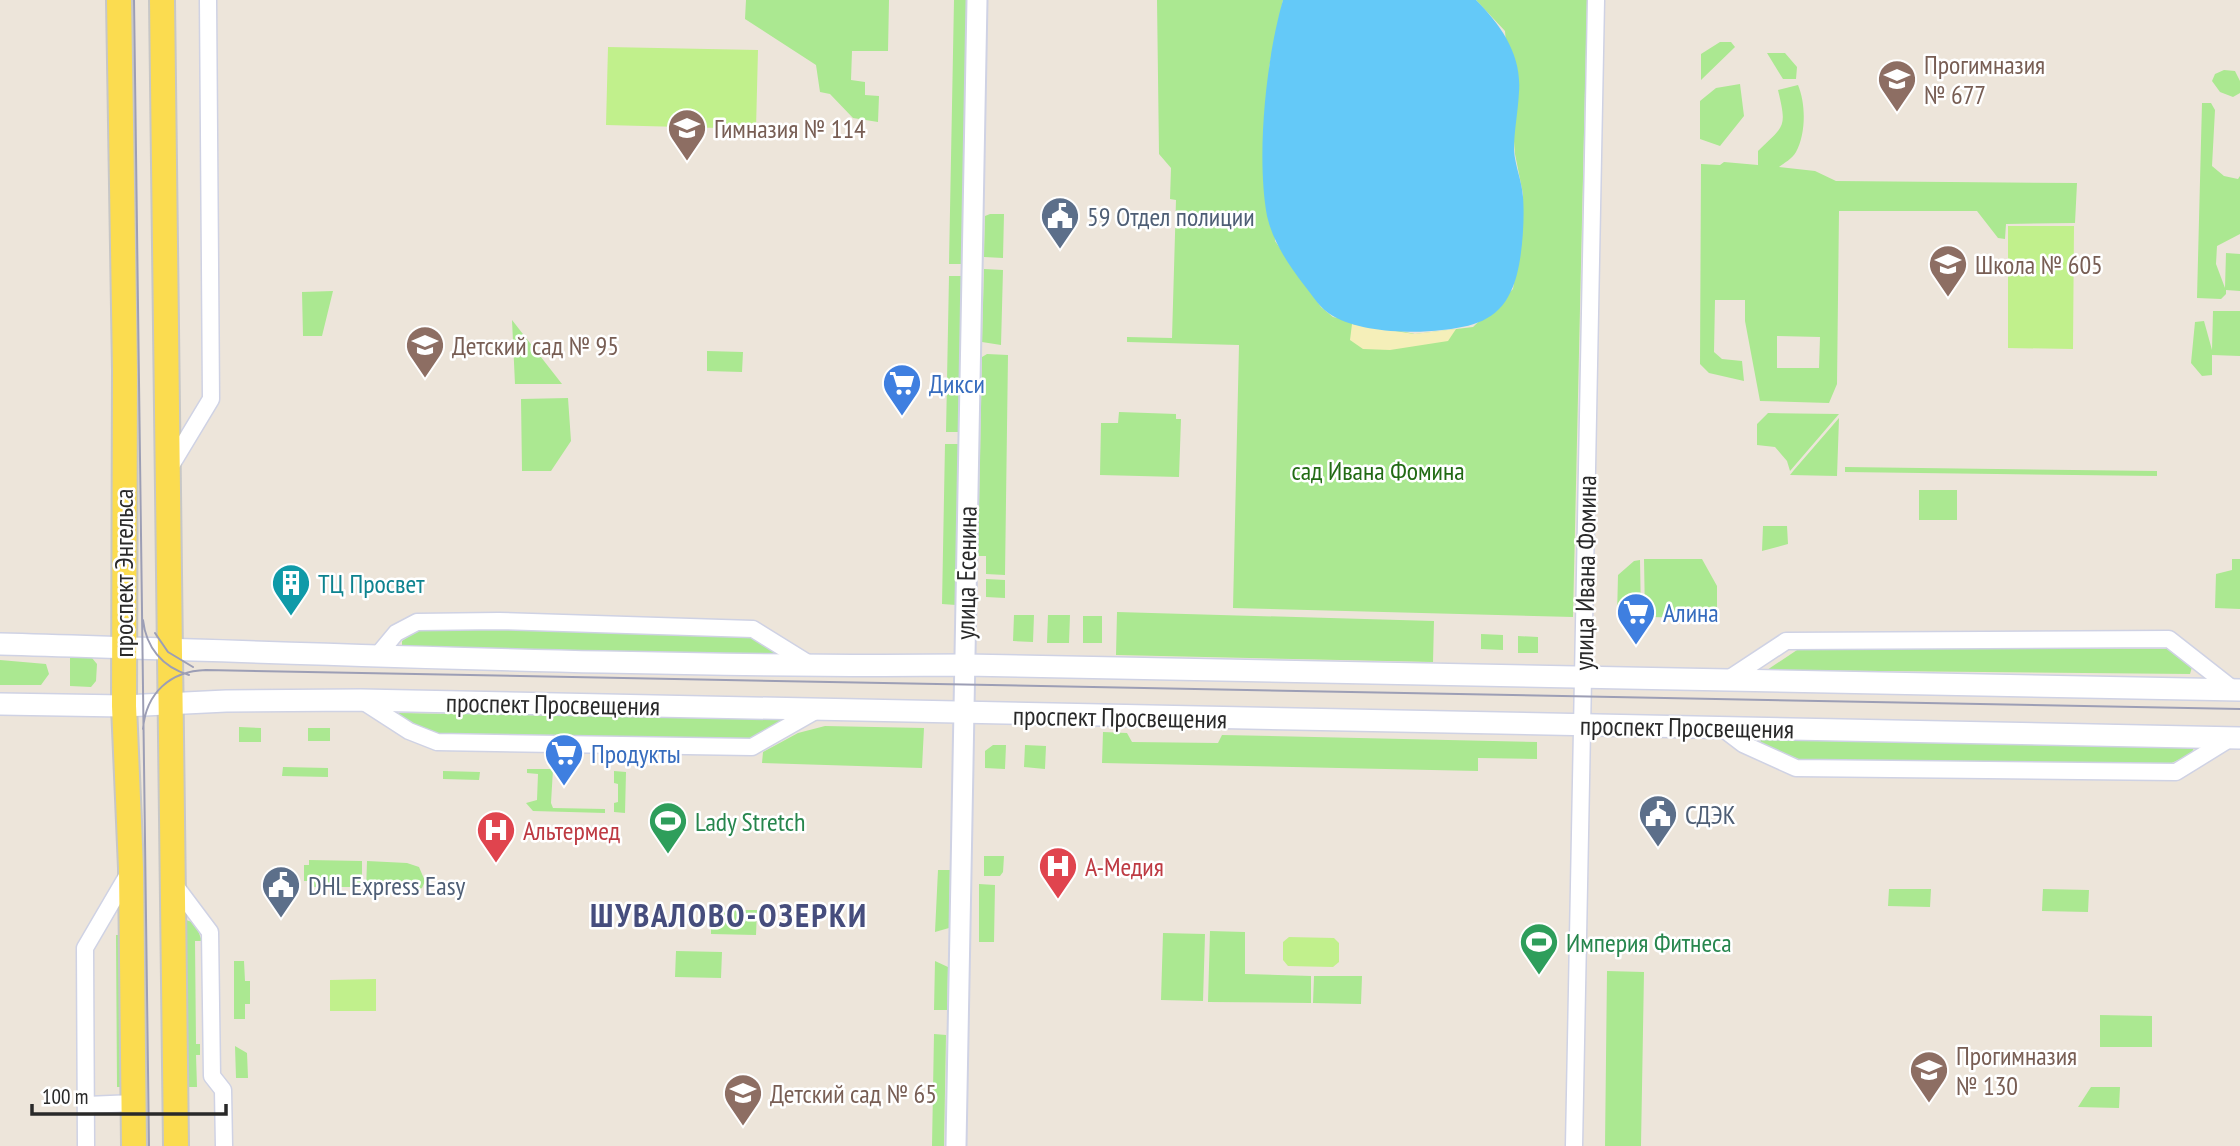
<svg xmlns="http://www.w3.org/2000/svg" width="2240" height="1146" font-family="'PT Sans Narrow',sans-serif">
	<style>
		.green { fill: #abe891; fill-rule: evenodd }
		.sand { fill: #f5efb9 }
		.pitch { fill: #c1f08c }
		.water { fill: #64c9f8 }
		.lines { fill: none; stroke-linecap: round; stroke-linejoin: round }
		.minor-casing { stroke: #cfd2e4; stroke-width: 19 }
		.tertiary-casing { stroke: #cfd2e4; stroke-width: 23 }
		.secondary-casing { stroke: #cfd2e4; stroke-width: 24 }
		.primary-casing { stroke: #c7c7c7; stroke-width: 28 }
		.minor { stroke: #fff; stroke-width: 16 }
		.tertiary { stroke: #fff; stroke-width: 19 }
		.secondary { stroke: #fff; stroke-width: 21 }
		.primary { stroke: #fbdc50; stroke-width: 24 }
		.tram { stroke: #9c9eb5; stroke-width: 2 }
		.labels { text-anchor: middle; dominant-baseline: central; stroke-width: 5; stroke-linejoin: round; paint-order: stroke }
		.education-label { font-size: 26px; fill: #785e54; stroke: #fff; text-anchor: start }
		.service-label { font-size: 26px; fill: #4e5e75; stroke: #fff; text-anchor: start }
		.shop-label { font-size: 26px; fill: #366cbe; stroke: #fff; text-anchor: start }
		.park-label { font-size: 26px; fill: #226b14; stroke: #fff }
		.street-label { font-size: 26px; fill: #292929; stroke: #fff }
		.culture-label { font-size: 26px; fill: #0d838f; stroke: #fff; text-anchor: start }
		.leisure-label { font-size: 26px; fill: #27864d; stroke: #fff; text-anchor: start }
		.health-label { font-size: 26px; fill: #be3a42; stroke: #fff; text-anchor: start }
		.district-label { font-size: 33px; font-weight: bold; letter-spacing: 2px; fill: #464d7d; stroke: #fff }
	</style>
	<rect width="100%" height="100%" fill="#ede5da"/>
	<path class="green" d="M 746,0 L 889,0 L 888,51 L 852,51 L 851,80 L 865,82 L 865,95 L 879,96 L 878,122 L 853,118 L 830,94 L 820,92 L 816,65 L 745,19 Z
		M 954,0 L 967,0 L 962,264 L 949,264 Z
		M 1157,0 L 1283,0 L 1269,68 L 1275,241 L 1321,307 L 1333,317 L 1415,334 L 1473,327 L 1513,289 L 1523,227 L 1523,194 L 1515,154 L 1505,31 L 1476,0 L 1587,0 L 1573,617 L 1233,608 L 1239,345 L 1127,342 L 1127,337 L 1172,338 L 1176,200 L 1170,199 L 1171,168 L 1159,154 Z
		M 1720,42 L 1731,42 L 1735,47 L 1701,80 L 1701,54 Z
		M 1767,53 L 1785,53 L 1797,67 L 1796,79 L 1783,79 Z
		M 2224,70 L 2235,71 L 2240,81 L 2240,93 L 2233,97 L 2220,92 L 2212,81 L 2215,74 Z
		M 1740,84 L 1744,116 L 1720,146 L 1700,139 L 1700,101 L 1716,88 Z
		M 1798,85 C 1806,104 1806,134 1796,152 C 1792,159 1784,163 1779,167 L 1815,171 L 1836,181 L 2077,183 L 2075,223 L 2006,224 L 2005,239 L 1998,238 L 1977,211 L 1839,211 L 1837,384 L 1829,403 L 1760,401 L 1745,321 L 1745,300 L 1715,300 L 1714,352 L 1722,359 L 1742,361 L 1744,381 L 1709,373 L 1700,364 L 1701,164 L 1720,165 L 1724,162 L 1758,165 L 1758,151 C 1785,125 1787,128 1778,90 ZM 1777,336 L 1820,337 L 1819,368 L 1777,368 Z
		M 2202,103 L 2211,103 L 2215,110 L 2212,166 L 2224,176 L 2238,179 L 2240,176 L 2240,234 L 2217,246 L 2216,264 L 2225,288 L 2226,253 L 2240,254 L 2240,291 L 2226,290 L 2226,294 L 2221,299 L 2197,298 Z
		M 990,214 L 1004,214 L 1003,258 L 984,257 L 985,216 Z
		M 984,269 L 1003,270 L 1001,345 L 982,342 Z
		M 949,276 L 962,276 L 959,432 L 946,432 Z
		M 333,291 L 322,336 L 303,336 L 302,292 Z
		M 2213,311 L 2240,311 L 2240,356 L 2212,355 L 2212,375 L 2202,376 L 2191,363 L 2195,322 L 2204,321 L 2212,350 Z
		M 512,320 L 562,384 L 515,384 Z
		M 707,351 L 743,352 L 742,372 L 707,371 Z
		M 987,354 L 1008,355 L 1005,575 L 986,574 L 986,556 L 978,556 L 982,357 Z
		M 568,398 L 571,441 L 551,471 L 522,471 L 521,399 Z
		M 1119,412 L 1176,414 L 1176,419 L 1181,419 L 1179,477 L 1100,475 L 1101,423 L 1118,423 Z
		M 1768,413 L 1839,414 L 1790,471 L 1787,461 L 1775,447 L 1757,445 L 1757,424 Z
		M 1839,418 L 1837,476 L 1790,475 L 1794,470 Z
		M 945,444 L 959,444 L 956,605 L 942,604 Z
		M 1845,467 L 2157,471 L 2157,476 L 1845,472 Z
		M 1919,490 L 1957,490 L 1957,520 L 1919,520 Z
		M 1763,526 L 1787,526 L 1788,544 L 1762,551 Z
		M 1644,559 L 1702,559 L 1717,586 L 1717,618 L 1645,617 Z
		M 2232,559 L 2240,559 L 2240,609 L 2215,608 L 2216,574 L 2232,570 Z
		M 1640,560 L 1641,617 L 1617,617 L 1618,575 L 1634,561 Z
		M 986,579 L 1005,580 L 1005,598 L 986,597 Z
		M 1117,612 L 1434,621 L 1433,662 L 1116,655 Z
		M 1014,615 L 1034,615 L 1033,642 L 1013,641 Z
		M 1048,615 L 1070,615 L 1069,643 L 1047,643 Z
		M 1083,616 L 1102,616 L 1102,643 L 1083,643 Z
		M 424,626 L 752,635 L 781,652 L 781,656 L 402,646 L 402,641 Z
		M 1481,634 L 1503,635 L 1503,650 L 1481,649 Z
		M 1518,636 L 1538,637 L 1538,653 L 1518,653 Z
		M 1800,648 L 2168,649 L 2192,667 L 2190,674 L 1767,670 Z
		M 70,658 L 92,658 L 97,664 L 96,681 L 91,687 L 70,686 Z
		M 0,660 L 46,664 L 49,674 L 41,685 L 0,685 Z
		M 397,713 L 781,719 L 782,725 L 751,742 L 438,736 L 397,717 Z
		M 825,726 L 924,728 L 922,768 L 762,763 L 763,752 L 798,733 Z
		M 239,727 L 261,728 L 261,742 L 239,742 Z
		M 308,728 L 330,728 L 330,741 L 308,741 Z
		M 1103,732 L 1127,733 L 1132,742 L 1218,743 L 1222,735 L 1537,742 L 1537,759 L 1478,758 L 1478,771 L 1102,763 Z
		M 1761,739 L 2194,748 L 2191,754 L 2163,767 L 1809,763 L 1760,744 Z
		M 993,745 L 1006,745 L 1005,769 L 985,768 L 985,751 Z
		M 1025,745 L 1046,746 L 1045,769 L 1024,767 Z
		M 283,767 L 328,768 L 328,777 L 282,776 Z
		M 527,769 L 553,769 L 551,803 L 553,808 L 605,809 L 605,813 L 533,811 L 526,803 L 537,800 L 538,774 L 527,773 Z
		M 443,771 L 480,772 L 479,780 L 443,779 Z
		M 614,771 L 626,772 L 625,813 L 614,812 L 614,803 L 618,802 L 618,784 L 614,783 Z
		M 984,856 L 1004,856 L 1003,872 L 1000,876 L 984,876 Z
		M 309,860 L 362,861 L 362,887 L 309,887 L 309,881 L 304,881 L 304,865 L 309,865 Z
		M 367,861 L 407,863 L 419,867 L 425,881 L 422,888 L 410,893 L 366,892 Z
		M 938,870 L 950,870 L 949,928 L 935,932 Z
		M 979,884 L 995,885 L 994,942 L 979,942 Z
		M 1889,889 L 1931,889 L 1930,907 L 1888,906 Z
		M 2043,889 L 2089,890 L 2088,912 L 2042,911 Z
		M 711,910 L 757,910 L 756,935 L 711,934 Z
		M 186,920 L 195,923 L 202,941 L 195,941 L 196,1044 L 200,1044 L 200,1055 L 196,1055 L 197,1087 L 183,1087 L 182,923 Z
		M 1210,931 L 1245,932 L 1245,974 L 1311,976 L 1311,1003 L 1208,1002 Z
		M 1163,933 L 1205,934 L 1203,1001 L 1161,1000 Z
		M 116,935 L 120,935 L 121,1087 L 117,1087 Z
		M 676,951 L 722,952 L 721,978 L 675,977 Z
		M 234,961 L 244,961 L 245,981 L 250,981 L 250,1004 L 245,1004 L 245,1019 L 234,1019 Z
		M 935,961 L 948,967 L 947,1010 L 934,1010 Z
		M 1607,971 L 1644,972 L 1641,1146 L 1605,1146 Z
		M 1314,976 L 1362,976 L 1361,1004 L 1313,1003 Z
		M 2100,1015 L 2152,1016 L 2152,1047 L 2100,1047 Z
		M 934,1034 L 946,1035 L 944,1146 L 932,1146 Z
		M 235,1046 L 247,1053 L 248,1078 L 236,1078 Z
		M 2091,1087 L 2120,1087 L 2119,1108 L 2078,1107 Z"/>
	<path class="sand" d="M 1352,324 L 1414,334 L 1456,329 L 1448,341 L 1390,350 L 1363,349 L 1350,340 Z"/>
	<path class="pitch" d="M 608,47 L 758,50 L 756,129 L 606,125 Z
		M 2008,226 L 2074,226 L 2073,349 L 2008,348 Z
		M 1289,937 L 1334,938 L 1339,943 L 1339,962 L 1333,967 L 1288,966 L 1283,960 L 1283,942 Z
		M 376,979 L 376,1011 L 330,1011 L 330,980 Z"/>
	<path class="water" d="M 1283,0 L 1476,0 C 1501,25 1522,55 1519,92 C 1518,112 1514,131 1514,150 C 1515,166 1522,181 1523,197 C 1525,221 1522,270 1511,291 C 1498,321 1471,327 1442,330 C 1411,334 1360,332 1333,316 C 1320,309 1313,296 1304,285 C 1288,264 1273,242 1267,216 C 1256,156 1266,59 1283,0 Z"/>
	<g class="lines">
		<g class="minor-casing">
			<path id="minor" d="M 170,467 L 211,399 L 208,0
				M 376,657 L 396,633 L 417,622 L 499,621 L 753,629 L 811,665
				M 1727,680 L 1786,641 L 2169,639 L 2234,690
				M 361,700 L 409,731 L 437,742 L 752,747 L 817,710
				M 1722,728 L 1743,744 L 1796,768 L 2176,772 L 2231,738
				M 174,884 L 210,932 L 212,1076 L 223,1090 L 224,1146
				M 87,1105 L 134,1103
				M 86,1146 L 85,948 L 130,871
				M 1574,1146 L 1596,0"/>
		</g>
		<g class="tertiary-casing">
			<path id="tertiary" d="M 956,1146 L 977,0"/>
		</g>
		<g class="secondary-casing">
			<path id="secondary" d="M 0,644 C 322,653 643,668 965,665 L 2240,690
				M 0,704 L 124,706 L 226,701 L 361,700 L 2240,738"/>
		</g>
		<g class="primary-casing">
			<path id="primary" d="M 119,0 L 125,370 L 124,706 L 131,868 L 134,1146
				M 162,0 L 176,1146"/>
		</g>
		<use href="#minor" class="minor"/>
		<use href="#tertiary" class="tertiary"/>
		<use href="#secondary" class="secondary"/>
		<use href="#primary" class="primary"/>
		<path class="tram" d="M 134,0 L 149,1146
			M 143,620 C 146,647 162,667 189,675
			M 155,633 L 168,652 L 193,667
			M 143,729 C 146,693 170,671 206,670 L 2240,709"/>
	</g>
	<defs>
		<g id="school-pin" transform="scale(2.0125)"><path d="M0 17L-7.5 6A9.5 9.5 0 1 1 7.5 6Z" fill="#8d6e63" stroke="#fff"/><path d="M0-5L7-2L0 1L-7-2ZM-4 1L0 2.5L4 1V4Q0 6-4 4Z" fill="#fff"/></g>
		<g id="civic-pin" transform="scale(2.0125)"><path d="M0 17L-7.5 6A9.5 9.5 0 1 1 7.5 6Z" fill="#5c6f8a" stroke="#fff"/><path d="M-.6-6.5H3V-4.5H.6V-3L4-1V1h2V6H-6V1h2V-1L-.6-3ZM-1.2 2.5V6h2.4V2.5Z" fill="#fff"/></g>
		<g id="supermarket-pin" transform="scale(2.0125)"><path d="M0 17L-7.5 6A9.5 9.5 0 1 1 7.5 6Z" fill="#3f7fe0" stroke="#fff"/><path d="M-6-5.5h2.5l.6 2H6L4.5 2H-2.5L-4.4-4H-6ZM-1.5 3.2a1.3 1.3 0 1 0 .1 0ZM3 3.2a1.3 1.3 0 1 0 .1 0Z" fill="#fff"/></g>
		<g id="building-pin" transform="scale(2.0125)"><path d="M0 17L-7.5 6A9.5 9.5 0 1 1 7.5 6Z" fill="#0f9aa8" stroke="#fff"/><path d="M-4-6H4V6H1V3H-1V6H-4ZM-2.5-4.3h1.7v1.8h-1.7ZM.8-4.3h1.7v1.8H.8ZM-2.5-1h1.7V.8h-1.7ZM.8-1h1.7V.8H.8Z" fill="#fff"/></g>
		<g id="stadium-pin" transform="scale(2.0125)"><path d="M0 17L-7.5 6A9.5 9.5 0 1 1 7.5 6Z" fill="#2e9e5b" stroke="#fff"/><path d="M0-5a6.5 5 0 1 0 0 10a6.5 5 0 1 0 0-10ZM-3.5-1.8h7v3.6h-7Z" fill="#fff"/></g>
		<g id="hospital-pin" transform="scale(2.0125)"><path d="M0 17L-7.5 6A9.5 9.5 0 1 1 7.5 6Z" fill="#e0444e" stroke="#fff"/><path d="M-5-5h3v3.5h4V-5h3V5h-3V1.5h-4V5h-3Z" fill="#fff"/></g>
	</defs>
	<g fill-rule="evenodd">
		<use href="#school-pin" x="1897" y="79"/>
		<use href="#school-pin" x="687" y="128"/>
		<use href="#civic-pin" x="1060" y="216"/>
		<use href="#school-pin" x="1948" y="264"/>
		<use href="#school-pin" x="425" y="345"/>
		<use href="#supermarket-pin" x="902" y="383"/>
		<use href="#building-pin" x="291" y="583"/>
		<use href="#supermarket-pin" x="1636" y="612"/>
		<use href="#supermarket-pin" x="564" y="753"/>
		<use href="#civic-pin" x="1658" y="814"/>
		<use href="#stadium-pin" x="668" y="821"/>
		<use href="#hospital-pin" x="496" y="830"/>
		<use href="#hospital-pin" x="1058" y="866"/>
		<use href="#civic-pin" x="281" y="885"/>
		<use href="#stadium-pin" x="1539" y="942"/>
		<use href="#school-pin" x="1929" y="1070"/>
		<use href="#school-pin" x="743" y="1093"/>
	</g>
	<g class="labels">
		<g class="education-label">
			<text x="1924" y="64">Прогимназия<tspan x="1924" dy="30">№ 677</tspan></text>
			<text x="714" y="128">Гимназия № 114</text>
			<text x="1975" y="264">Школа № 605</text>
			<text x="452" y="345">Детский сад № 95</text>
			<text x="1956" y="1055">Прогимназия<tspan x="1956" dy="30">№ 130</tspan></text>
			<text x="770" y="1093">Детский сад № 65</text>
		</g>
		<g class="service-label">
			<text x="1087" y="216">59 Отдел полиции</text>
			<text x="1685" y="814">СДЭК</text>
			<text x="308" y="885">DHL Express Easy</text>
		</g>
		<g class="shop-label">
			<text x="929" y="383">Дикси</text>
			<text x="1663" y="612">Алина</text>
			<text x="591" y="753">Продукты</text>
		</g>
		<g class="park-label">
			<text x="1378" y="470">сад Ивана Фомина</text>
		</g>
		<g class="street-label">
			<text transform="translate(123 573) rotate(-90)">проспект Энгельса</text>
			<text transform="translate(966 573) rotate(-89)">улица Есенина</text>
			<text transform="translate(1585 573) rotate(-89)">улица Ивана Фомина</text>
			<text transform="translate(553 704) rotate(1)">проспект Просвещения</text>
			<text transform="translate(1120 717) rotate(1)">проспект Просвещения</text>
			<text transform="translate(1687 727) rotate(1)">проспект Просвещения</text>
		</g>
		<g class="culture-label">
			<text x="318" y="583">ТЦ Просвет</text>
		</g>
		<g class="leisure-label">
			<text x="695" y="821">Lady Stretch</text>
			<text x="1566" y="942">Империя Фитнеса</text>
		</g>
		<g class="health-label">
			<text x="523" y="830">Альтермед</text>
			<text x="1085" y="866">А-Медия</text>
		</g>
		<g class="district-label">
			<text x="729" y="914">ШУВАЛОВО-ОЗЕРКИ</text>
		</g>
	</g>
	<path d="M32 1104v10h194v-10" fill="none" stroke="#292929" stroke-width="3.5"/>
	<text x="42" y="1104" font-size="21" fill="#292929" stroke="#ffffff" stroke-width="5" paint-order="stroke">100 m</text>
</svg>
